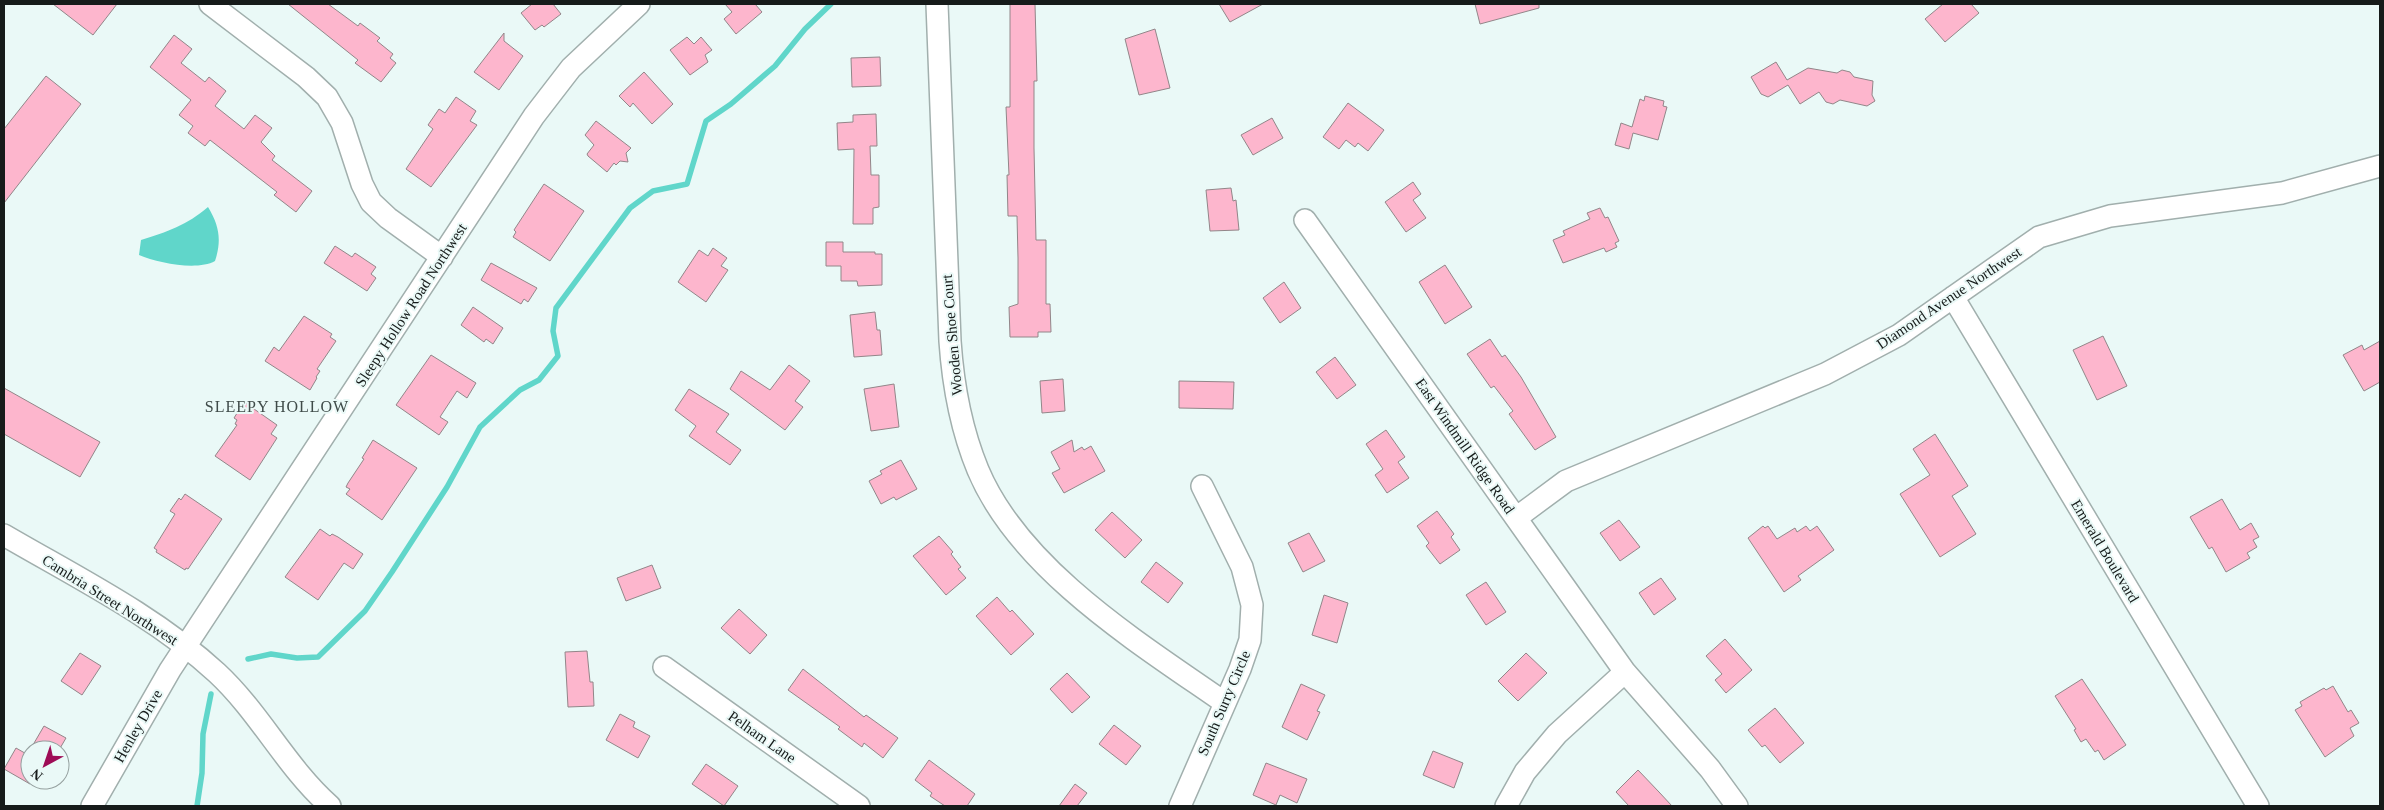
<svg xmlns="http://www.w3.org/2000/svg" width="2384" height="810" font-family="Georgia,serif">
	<style>
		.water { fill: #60d6ca }
		.lines { fill: none; stroke-linecap: round; stroke-linejoin: round }
		.stream { stroke: #60d6ca; stroke-width: 5.5 }
		.building { fill: #fdb6cd; stroke: #928689 }
		.minor-casing { stroke: #a1afad; stroke-width: 24 }
		.minor { stroke: #fff; stroke-width: 21 }
		.labels { text-anchor: middle; dominant-baseline: central; stroke-width: 4; stroke-linejoin: round; paint-order: stroke }
		.street-label { font-size: 15px; fill: #161b1a; stroke: #eaf9f7 }
		.neighbourhood-label { font-size: 16px; letter-spacing: 1px; fill: #3f4b49; stroke: #eaf9f7 }
	</style>
	<rect width="100%" height="100%" fill="#eaf9f7"/>
	<path class="water" d="M 208,207 C 219,225 222,240 215,261 C 197,271 158,263 139,255 L 141,240 C 167,232 187,225 208,207 Z"/>
	<g class="lines">
		<path class="stream" d="M 248,659 L 271,654 L 297,658 L 318,657 L 365,611 L 392,572 L 447,487 L 480,427 L 520,390 L 539,380 L 558,356 L 553,331 L 556,308 L 630,208 L 653,191 L 687,184 L 706,121 L 731,104 L 775,66 L 805,29 L 831,4
			M 197,806 L 202,773 L 203,734 L 211,694"/>
	</g>
	<path class="building" d="M 53,4 L 117,4 L 93,35 Z
		M 288,4 L 328,4 L 358,26 L 360,23 L 380,38 L 377,41 L 393,54 L 390,58 L 396,63 L 381,82 L 355,63 L 358,60 Z
		M 532,4 L 553,4 L 561,14 L 544,27 L 542,25 L 535,30 L 521,13 Z
		M 725,4 L 755,4 L 762,12 L 736,34 L 724,19 L 732,12 Z
		M 1010,4 L 1035,4 L 1037,81 L 1034,81 L 1034,148 L 1036,240 L 1046,240 L 1046,304 L 1050,304 L 1051,332 L 1038,332 L 1038,337 L 1010,337 L 1009,307 L 1018,304 L 1018,258 L 1017,216 L 1008,216 L 1007,175 L 1009,175 L 1006,107 L 1010,107 Z
		M 1219,4 L 1263,4 L 1230,22 Z
		M 1475,4 L 1539,4 L 1539,8 L 1480,24 Z
		M 1943,4 L 1971,4 L 1979,13 L 1945,42 L 1925,19 Z
		M 1155,29 L 1170,88 L 1139,95 L 1125,39 Z
		M 504,33 L 504,41 L 523,56 L 499,90 L 474,72 Z
		M 174,35 L 192,49 L 181,63 L 205,82 L 209,77 L 226,91 L 215,106 L 244,129 L 255,115 L 272,128 L 261,142 L 275,156 L 272,160 L 312,191 L 296,212 L 274,195 L 277,192 L 210,140 L 205,146 L 188,133 L 193,126 L 179,115 L 191,100 L 150,67 Z
		M 687,37 L 694,44 L 701,37 L 712,50 L 705,55 L 708,62 L 690,75 L 670,50 Z
		M 880,57 L 881,86 L 852,87 L 851,58 Z
		M 1776,62 L 1787,80 L 1808,68 L 1837,73 L 1842,70 L 1850,72 L 1854,77 L 1873,81 L 1872,95 L 1875,101 L 1867,106 L 1840,100 L 1833,104 L 1826,102 L 1819,92 L 1800,104 L 1788,85 L 1768,97 L 1761,94 L 1751,77 Z
		M 644,72 L 673,104 L 652,124 L 633,103 L 630,107 L 619,96 Z
		M 46,76 L 81,104 L 4,203 L 4,129 Z
		M 1645,96 L 1664,101 L 1663,106 L 1667,107 L 1658,140 L 1633,133 L 1629,149 L 1615,145 L 1621,123 L 1632,127 L 1640,99 L 1644,101 Z
		M 456,97 L 476,111 L 470,121 L 477,125 L 431,187 L 406,169 L 433,129 L 428,125 L 439,109 L 445,113 Z
		M 1348,103 L 1384,130 L 1368,151 L 1358,143 L 1355,147 L 1346,140 L 1339,149 L 1323,137 Z
		M 876,114 L 877,146 L 870,146 L 871,175 L 879,175 L 879,207 L 873,208 L 873,224 L 853,224 L 854,149 L 838,150 L 837,123 L 853,122 L 853,115 Z
		M 1272,118 L 1283,138 L 1253,155 L 1241,135 Z
		M 596,121 L 631,148 L 626,153 L 628,162 L 620,161 L 616,165 L 614,163 L 607,172 L 588,156 L 587,154 L 594,145 L 585,135 Z
		M 1413,182 L 1421,194 L 1413,200 L 1426,218 L 1406,232 L 1385,202 Z
		M 544,184 L 584,211 L 550,261 L 513,237 L 516,232 L 514,230 Z
		M 1231,188 L 1233,201 L 1236,200 L 1239,230 L 1210,231 L 1206,190 Z
		M 1600,208 L 1605,218 L 1608,217 L 1619,241 L 1615,243 L 1617,247 L 1606,252 L 1604,248 L 1563,263 L 1553,240 L 1565,235 L 1563,231 L 1590,219 L 1587,213 Z
		M 826,242 L 843,242 L 843,252 L 875,252 L 875,254 L 882,254 L 882,285 L 858,286 L 857,281 L 841,281 L 841,266 L 826,266 Z
		M 335,246 L 352,257 L 355,253 L 376,267 L 371,274 L 376,278 L 367,291 L 324,263 Z
		M 713,248 L 727,258 L 721,266 L 728,270 L 706,302 L 678,282 L 699,250 L 708,256 Z
		M 491,263 L 537,288 L 528,302 L 524,299 L 521,304 L 481,280 Z
		M 1445,265 L 1472,307 L 1445,324 L 1419,282 Z
		M 1284,282 L 1301,308 L 1280,323 L 1263,298 Z
		M 473,307 L 503,328 L 493,344 L 486,339 L 484,342 L 461,325 Z
		M 875,312 L 877,330 L 880,330 L 882,355 L 854,357 L 850,315 Z
		M 304,316 L 332,334 L 330,337 L 336,341 L 317,369 L 320,371 L 316,377 L 317,378 L 310,390 L 265,361 L 274,347 L 279,351 Z
		M 2103,336 L 2127,386 L 2097,400 L 2073,350 Z
		M 1490,339 L 1502,357 L 1505,355 L 1521,377 L 1556,437 L 1535,450 L 1509,414 L 1513,411 L 1494,386 L 1491,388 L 1467,354 Z
		M 2380,341 L 2380,382 L 2364,391 L 2343,355 L 2362,345 L 2364,350 Z
		M 431,355 L 476,383 L 467,398 L 457,391 L 440,417 L 448,422 L 439,435 L 396,405 Z
		M 1335,357 L 1356,385 L 1337,399 L 1316,372 Z
		M 789,365 L 810,381 L 795,401 L 803,407 L 785,430 L 730,389 L 741,371 L 770,390 Z
		M 1063,379 L 1065,411 L 1042,413 L 1040,381 Z
		M 1179,381 L 1234,382 L 1233,409 L 1179,408 Z
		M 894,384 L 899,427 L 871,431 L 864,389 Z
		M 4,388 L 100,442 L 80,477 L 4,434 Z
		M 689,389 L 729,414 L 716,432 L 741,450 L 730,465 L 689,436 L 696,426 L 675,410 Z
		M 244,402 L 277,425 L 271,434 L 277,438 L 250,480 L 215,456 L 237,425 L 235,424 L 237,420 L 234,418 Z
		M 1386,430 L 1405,457 L 1398,462 L 1409,478 L 1387,493 L 1375,475 L 1383,469 L 1366,444 Z
		M 1935,434 L 1968,486 L 1952,496 L 1976,534 L 1940,557 L 1900,494 L 1930,475 L 1913,449 Z
		M 373,440 L 417,468 L 382,520 L 346,494 L 350,489 L 346,487 L 348,483 L 364,459 L 362,458 Z
		M 1072,440 L 1074,452 L 1082,447 L 1084,450 L 1091,446 L 1105,471 L 1064,493 L 1052,473 L 1060,469 L 1051,452 Z
		M 901,460 L 917,489 L 896,500 L 894,497 L 881,504 L 869,481 L 882,474 L 880,471 Z
		M 185,494 L 222,519 L 188,569 L 186,568 L 185,570 L 156,552 L 157,550 L 154,548 L 175,514 L 170,511 L 179,498 L 181,500 Z
		M 2222,499 L 2240,530 L 2251,523 L 2259,537 L 2253,540 L 2257,547 L 2247,553 L 2250,558 L 2226,572 L 2212,547 L 2209,549 L 2190,517 Z
		M 1437,511 L 1454,534 L 1451,537 L 1460,550 L 1440,564 L 1426,546 L 1429,543 L 1417,526 Z
		M 1112,512 L 1142,540 L 1125,558 L 1095,530 Z
		M 1619,520 L 1640,547 L 1620,561 L 1600,533 Z
		M 1763,526 L 1765,528 L 1768,526 L 1777,539 L 1795,528 L 1797,532 L 1806,526 L 1810,531 L 1817,526 L 1834,550 L 1798,576 L 1801,580 L 1784,592 L 1748,538 Z
		M 320,529 L 330,536 L 332,534 L 338,537 L 363,554 L 353,569 L 344,563 L 318,600 L 285,577 Z
		M 1309,533 L 1325,561 L 1303,572 L 1288,543 Z
		M 939,536 L 953,552 L 951,554 L 961,567 L 958,569 L 966,578 L 946,595 L 913,556 Z
		M 1156,562 L 1183,583 L 1168,603 L 1141,582 Z
		M 652,565 L 661,588 L 626,601 L 617,578 Z
		M 1661,578 L 1676,599 L 1654,615 L 1639,593 Z
		M 1486,582 L 1506,612 L 1486,625 L 1466,595 Z
		M 1324,595 L 1348,603 L 1337,643 L 1312,635 Z
		M 997,597 L 1010,612 L 1012,610 L 1034,634 L 1011,655 L 976,616 Z
		M 739,609 L 767,635 L 750,654 L 721,628 Z
		M 1725,639 L 1752,670 L 1726,693 L 1715,680 L 1722,674 L 1706,656 Z
		M 587,651 L 590,682 L 593,682 L 594,706 L 568,707 L 565,652 Z
		M 80,653 L 101,666 L 82,695 L 61,681 Z
		M 1526,653 L 1547,673 L 1518,701 L 1498,681 Z
		M 803,669 L 864,717 L 866,715 L 898,738 L 883,758 L 864,743 L 862,747 L 838,729 L 840,727 L 788,690 Z
		M 1067,673 L 1090,697 L 1072,713 L 1050,689 Z
		M 2082,679 L 2126,745 L 2104,760 L 2098,750 L 2095,752 L 2086,739 L 2081,742 L 2074,730 L 2076,729 L 2055,696 Z
		M 1301,684 L 1325,695 L 1317,711 L 1320,712 L 1307,740 L 1282,727 Z
		M 2333,686 L 2348,712 L 2351,710 L 2359,723 L 2350,728 L 2354,736 L 2325,757 L 2295,710 L 2302,706 L 2300,702 L 2324,688 L 2326,690 Z
		M 1775,708 L 1804,743 L 1780,763 L 1765,745 L 1762,747 L 1748,730 Z
		M 620,714 L 635,722 L 633,727 L 650,736 L 638,758 L 606,740 Z
		M 1114,725 L 1141,746 L 1126,765 L 1099,744 Z
		M 44,726 L 66,738 L 59,750 L 30,750 Z
		M 16,748 L 30,756 L 30,784 L 4,769 Z
		M 1433,751 L 1463,763 L 1454,788 L 1423,775 Z
		M 929,760 L 975,794 L 967,806 L 945,806 L 930,796 L 932,793 L 915,780 Z
		M 1266,763 L 1307,779 L 1297,803 L 1280,795 L 1276,805 L 1253,795 Z
		M 706,764 L 738,786 L 724,806 L 692,784 Z
		M 1638,770 L 1659,792 L 1672,806 L 1629,806 L 1616,792 Z
		M 1075,784 L 1087,793 L 1077,806 L 1059,806 Z"/>
	<g class="lines">
		<g class="minor-casing">
			<path id="minor" d="M 210,4 L 306,77 L 327,97 L 342,123 L 362,184 L 371,202 L 388,218 L 442,257
				M 937,4 L 950,341 C 953,385 961,429 978,470 C 1020,570 1139,643 1225,703
				M 1305,220 L 1625,672 L 1710,769 L 1737,806
				M 1953,297 L 2258,806
				M 1516,518 L 1566,481 L 1825,374 L 1899,335 L 2039,237 L 2110,216 L 2282,193 L 2380,166
				M 4,535 C 76,577 155,616 217,673 C 260,713 286,767 330,806
				M 664,667 L 859,806
				M 92,806 L 170,670 L 534,116 L 571,68 L 639,4
				M 1180,806 L 1240,669 L 1250,640 L 1252,605 L 1242,567 L 1202,486
				M 1506,806 L 1525,772 L 1557,734 L 1625,672"/>
		</g>
		<use href="#minor" class="minor"/>
	</g>
	<g class="labels">
		<g class="street-label">
			<text transform="translate(1949 298) rotate(-34)">Diamond Avenue Northwest</text>
			<text transform="translate(411 305) rotate(-57)">Sleepy Hollow Road Northwest</text>
			<text transform="translate(952 335) rotate(-95)">Wooden Shoe Court</text>
			<text transform="translate(1465 446) rotate(55)">East Windmill Ridge Road</text>
			<text transform="translate(2105 551) rotate(59)">Emerald Boulevard</text>
			<text transform="translate(110 600) rotate(32)">Cambria Street Northwest</text>
			<text transform="translate(1224 703) rotate(-67)">South Surry Circle</text>
			<text transform="translate(138 726) rotate(-60)">Henley Drive</text>
			<text transform="translate(762 737) rotate(35)">Pelham Lane</text>
		</g>
		<g class="neighbourhood-label">
			<text x="277" y="406">SLEEPY HOLLOW</text>
		</g>
	</g>
	<rect width="2384" height="810" fill="none" stroke="#161b1a" stroke-width="10"/>
	<g transform="translate(45 765) rotate(220)"><circle r="24" fill="#eaf9f7" stroke="#95a09f"/>
	<path d="M0-4L9 19L0 12L-9 19Z" fill="#9e0c56"/>
	<text y="-8" font-size="14" font-weight="bold" text-anchor="middle" fill="#161b1a">N</text>
	</g>
</svg>
